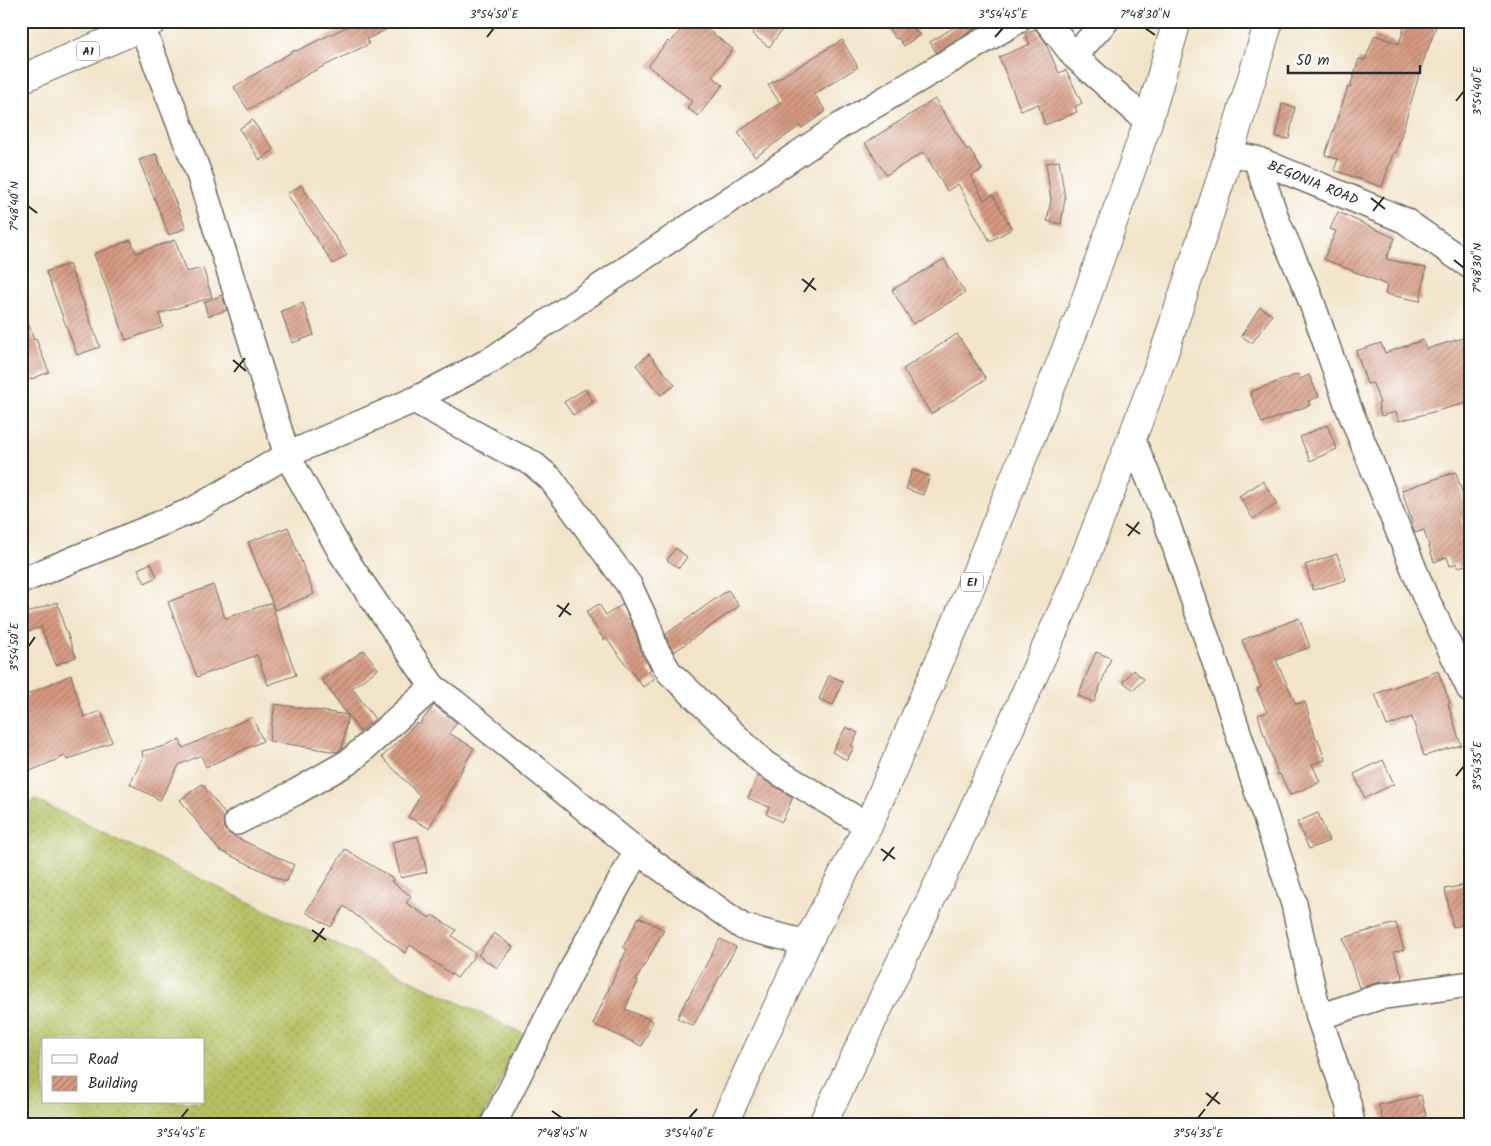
<svg xmlns="http://www.w3.org/2000/svg" width="1491" height="1146" font-family="Kalam,sans-serif">
	<style>
		.grass { fill: url(#grass-dots); stroke: #707646; fill-rule: evenodd }
		.building { fill: url(#building-hatch) }
		.lines { fill: none; stroke-linecap: round; stroke-linejoin: round }
		.minor-casing { stroke: #716c62; stroke-width: 28 }
		.highway-casing { stroke: #716c62; stroke-width: 30 }
		.minor { stroke: #fff; stroke-width: 25 }
		.highway { stroke: #fff; stroke-width: 28 }
		.ticks { fill: none; stroke: #2b2b2b; stroke-width: 2 }
		.labels { text-anchor: middle; dominant-baseline: central; stroke-width: 5; stroke-linejoin: round; paint-order: stroke }
		.shield { fill: #fff; stroke: #6b6b6b; stroke-width: 1 }
		.shield-label { font-size: 12px; font-weight: bold; fill: #2b2b2b }
		.street-label { font-size: 14px; fill: #2b2b2b; stroke: #fff }
		.neatline { fill: none; stroke: #2b2b2b; stroke-width: 2 }
		.ticks-label { font-size: 12px; text-anchor: middle; fill: #2b2b2b }
	</style>
	<defs>
		<pattern id="grass-dots" width="8" height="8" patternUnits="userSpaceOnUse" patternTransform="scale(1.25)"><rect width="8" height="8" fill="#b4c062"/><path d="M2 2h.1M6 6h.1" fill="none" stroke="#939c51" stroke-width="1.8" stroke-linecap="round"/></pattern>
		<pattern id="building-hatch" width="6" height="6" patternUnits="userSpaceOnUse" patternTransform="scale(1.25)"><rect width="6" height="6" fill="#d59980"/><path d="M-1 1l2-2M0 6l6-6M5 7l2-2" fill="none" stroke="#ad7d69"/></pattern>
	</defs>
	<rect width="100%" height="100%" fill="#fff"/>
	<filter id="ink" filterUnits="userSpaceOnUse"><feTurbulence type="fractalNoise" baseFrequency=".02" numOctaves="2"/><feDisplacementMap in="SourceGraphic" scale="10" xChannelSelector="R" yChannelSelector="G"/><feConvolveMatrix kernelMatrix="1 2 1 2 8 2 1 2 1" color-interpolation-filters="sRGB"/></filter>
	<filter id="wash" filterUnits="userSpaceOnUse"><feTurbulence type="fractalNoise" baseFrequency=".0096" numOctaves="4" result="noise"/><feDisplacementMap in="SourceGraphic" scale="20" xChannelSelector="R" yChannelSelector="G"/><feGaussianBlur stdDeviation="1.12" result="paint"/><feColorMatrix in="noise" values="0 0 0 0 0 0 0 0 0 0 0 0 0 0 0 0 0 1.4 0 .05"/><feComposite in="paint" operator="in"/></filter>
	<g filter="url(#wash)">
		<rect width="100%" height="100%" fill="#f2e4c9"/>
		<path class="grass" d="M 34,799 L 524,1034 L 479,1125 L 21,1125 L 21,823 ZM 44,1040 L 204,1040 L 204,1102 L 44,1102 Z"/>
		<g id="blocks">
			<path class="building" d="M 359,21 L 403,21 L 367,39 L 369,44 L 310,73 L 248,110 L 234,87 L 295,50 L 296,51 Z
				M 688,21 L 696,21 L 733,49 L 712,76 L 723,85 L 698,116 L 687,108 L 692,101 L 648,66 L 668,41 L 670,43 Z
				M 761,21 L 789,21 L 769,47 L 752,34 Z
				M 883,21 L 909,21 L 919,35 L 904,46 L 898,38 L 896,39 Z
				M 964,21 L 988,21 L 936,52 L 930,42 Z
				M 1406,21 L 1438,21 L 1422,65 L 1396,153 L 1393,153 L 1382,187 L 1334,170 L 1338,159 L 1325,155 L 1348,87 L 1350,88 L 1359,59 L 1365,60 L 1375,35 L 1399,44 Z
				M 1035,29 L 1044,40 L 1059,73 L 1066,70 L 1082,103 L 1075,107 L 1077,112 L 1045,125 L 1038,104 L 1021,111 L 999,57 L 1030,44 L 1025,34 Z
				M 842,40 L 858,67 L 814,94 L 826,111 L 802,128 L 800,126 L 755,157 L 738,132 L 780,103 L 768,85 Z
				M 935,99 L 967,150 L 969,148 L 982,170 L 971,176 L 984,200 L 993,195 L 1012,229 L 990,241 L 958,184 L 947,191 L 924,152 L 886,175 L 865,143 Z
				M 1282,104 L 1295,107 L 1289,139 L 1276,137 Z
				M 252,120 L 274,150 L 260,160 L 239,129 Z
				M 156,154 L 186,228 L 169,235 L 139,160 Z
				M 1059,161 L 1065,198 L 1061,224 L 1047,221 L 1051,200 L 1046,163 Z
				M 301,185 L 347,255 L 333,264 L 287,194 Z
				M 1338,212 L 1395,238 L 1386,259 L 1426,268 L 1420,301 L 1385,294 L 1387,285 L 1324,259 L 1336,231 L 1330,229 Z
				M 131,240 L 136,253 L 175,240 L 186,272 L 203,268 L 212,297 L 159,314 L 163,327 L 126,340 L 94,254 Z
				M 944,259 L 965,293 L 913,324 L 892,290 Z
				M 69,264 L 100,347 L 77,355 L 46,272 Z
				M 222,295 L 227,310 L 208,316 L 204,302 Z
				M 303,303 L 314,335 L 292,343 L 281,311 Z
				M 1260,307 L 1272,315 L 1252,343 L 1241,336 Z
				M 21,309 L 23,309 L 34,340 L 36,339 L 49,372 L 21,383 Z
				M 957,334 L 986,379 L 931,414 L 903,369 Z
				M 1470,336 L 1470,402 L 1399,421 L 1396,412 L 1381,416 L 1378,404 L 1380,403 L 1373,384 L 1372,383 L 1367,384 L 1356,351 L 1381,343 L 1385,353 L 1423,340 L 1426,349 Z
				M 649,354 L 675,385 L 661,395 L 636,365 Z
				M 1298,374 L 1300,379 L 1309,375 L 1319,397 L 1308,401 L 1310,405 L 1262,423 L 1250,392 Z
				M 585,389 L 593,402 L 573,415 L 564,402 Z
				M 1327,425 L 1337,449 L 1310,461 L 1300,437 Z
				M 912,470 L 930,476 L 923,495 L 906,489 Z
				M 1456,472 L 1469,516 L 1461,518 L 1470,545 L 1470,564 L 1458,567 L 1457,563 L 1450,566 L 1447,557 L 1434,562 L 1424,530 L 1415,533 L 1402,490 Z
				M 1263,481 L 1277,504 L 1253,519 L 1239,496 Z
				M 288,527 L 314,594 L 275,610 L 248,542 Z
				M 676,548 L 687,557 L 679,568 L 667,560 Z
				M 1337,554 L 1346,580 L 1313,590 L 1305,565 Z
				M 151,563 L 157,577 L 145,583 L 138,569 Z
				M 213,585 L 225,618 L 271,603 L 296,675 L 268,685 L 257,655 L 197,677 L 168,602 Z
				M 728,590 L 739,606 L 674,652 L 668,642 L 666,634 Z
				M 57,602 L 63,619 L 62,620 L 76,657 L 56,665 L 41,627 L 21,634 L 21,615 Z
				M 599,604 L 606,615 L 622,605 L 624,607 L 636,633 L 642,655 L 651,669 L 648,671 L 654,679 L 643,687 L 606,638 L 604,640 L 586,612 Z
				M 1299,618 L 1310,647 L 1276,660 L 1296,704 L 1305,702 L 1316,739 L 1318,739 L 1325,760 L 1312,764 L 1320,782 L 1290,795 L 1280,774 L 1278,775 L 1265,735 L 1264,735 L 1258,715 L 1267,712 L 1257,689 L 1261,687 L 1242,640 Z
				M 364,650 L 378,669 L 352,688 L 375,719 L 360,732 L 322,680 Z
				M 1096,652 L 1111,658 L 1094,702 L 1078,696 Z
				M 1133,670 L 1144,679 L 1134,690 L 1123,682 Z
				M 1438,671 L 1450,703 L 1448,704 L 1461,745 L 1424,756 L 1412,717 L 1387,726 L 1375,694 Z
				M 71,675 L 84,717 L 101,711 L 112,742 L 67,760 L 65,756 L 21,775 L 21,697 Z
				M 829,675 L 843,681 L 833,705 L 819,699 Z
				M 275,704 L 348,715 L 342,748 L 337,752 L 269,741 Z
				M 434,705 L 457,723 L 449,733 L 474,748 L 429,828 L 408,817 L 420,796 L 382,757 L 417,723 L 419,725 Z
				M 252,717 L 263,741 L 206,767 L 201,755 L 179,765 L 160,800 L 130,784 L 143,758 L 142,751 L 166,746 L 180,740 L 183,748 Z
				M 846,727 L 858,733 L 851,746 L 854,747 L 847,760 L 832,752 Z
				M 1383,760 L 1394,784 L 1365,798 L 1354,774 Z
				M 758,776 L 793,797 L 782,822 L 766,814 L 769,807 L 748,798 Z
				M 202,784 L 225,814 L 223,822 L 224,829 L 229,834 L 294,865 L 286,882 L 219,850 L 180,800 Z
				M 1318,813 L 1329,841 L 1309,849 L 1297,822 Z
				M 418,836 L 427,872 L 401,878 L 392,842 Z
				M 345,849 L 395,880 L 391,881 L 411,896 L 406,903 L 430,918 L 432,915 L 456,930 L 452,936 L 476,954 L 457,978 L 410,945 L 405,953 L 344,906 L 331,927 L 306,912 Z
				M 1470,884 L 1470,924 L 1453,927 L 1445,889 Z
				M 639,917 L 664,930 L 636,980 L 638,981 L 625,1009 L 653,1021 L 642,1046 L 593,1024 L 627,949 L 623,947 Z
				M 1396,923 L 1404,950 L 1394,952 L 1403,979 L 1377,983 L 1359,988 L 1343,938 Z
				M 494,933 L 513,947 L 497,968 L 478,955 Z
				M 720,939 L 736,947 L 693,1026 L 677,1018 Z
				M 1421,1095 L 1426,1116 L 1390,1125 L 1384,1125 L 1379,1105 Z"/>
		</g>
	</g>
	<g filter="url(#ink)">
		<use href="#blocks" fill-opacity="0" stroke="#716c62" stroke-width="1"/>
		<g class="lines">
			<g class="minor-casing">
				<path id="minor" d="M 137,21 L 142,27 L 200,177 L 287,455 L 342,554 L 433,687 L 454,702 L 637,851 L 743,927 L 807,943
					M 1047,21 L 1074,56 L 1148,122
					M 1074,56 L 1106,21
					M 1246,157 L 1256,159 L 1404,220 L 1470,266
					M 1256,159 L 1277,221 L 1308,292 L 1348,406 L 1424,594 L 1470,690
					M 414,400 L 501,448 L 532,463 L 551,479 L 629,585 L 649,628 L 655,648 L 669,672 L 765,764 L 868,826
					M 1132,438 L 1166,520 L 1217,668 L 1294,904 L 1319,1017 L 1348,1103 L 1352,1125
					M 21,581 L 193,510 L 287,455 L 414,400 L 491,360 L 838,127 L 1017,21
					M 237,822 L 296,792 L 350,761 L 433,687
					M 1319,1017 L 1379,997 L 1470,984
					M 493,1125 L 577,960 L 637,851"/>
			</g>
			<g class="highway-casing">
				<path id="highway" d="M 21,79 L 142,27 L 153,21
					M 723,1125 L 807,943 L 868,826 L 956,623 L 1082,310 L 1148,122 L 1177,21
					M 822,1125 L 962,835 L 1073,587 L 1132,438 L 1164,353 L 1229,154 L 1269,21"/>
			</g>
			<use href="#minor" class="minor"/>
			<use href="#highway" class="highway"/>
		</g>
	</g>
	<path class="ticks" d="M 1145,28 L 1155,35M 487,37 L 494,28M 995,37 L 1003,28M 1456,101 L 1464,91M 1371,198 L 1385,209M 28,206 L 37,213M 1373,211 L 1384,197M 1454,260 L 1464,268M 802,279 L 816,290M 804,292 L 814,278M 233,360 L 246,371M 234,372 L 245,358M 1126,524 L 1140,534M 1128,536 L 1139,522M 557,605 L 571,615M 559,617 L 569,603M 28,647 L 35,637M 1456,776 L 1464,766M 881,849 L 895,859M 883,861 L 894,847M 312,930 L 326,940M 314,942 L 324,928M 1206,1093 L 1220,1104M 1207,1106 L 1218,1092M 552,1111 L 562,1118M 181,1118 L 188,1109M 689,1118 L 697,1109M 1198,1118 L 1205,1109"/>
	<g class="labels">
		<g class="shield">
			<rect x="77" y="41.5" width="22" height="19" rx="4"/>
			<rect x="961" y="572.5" width="22" height="19" rx="4"/>
		</g>
		<g class="shield-label">
			<text x="88" y="51">A1</text>
			<text x="972" y="582">E1</text>
		</g>
		<g class="street-label">
			<text transform="translate(1313 183) rotate(22)">BEGONIA ROAD</text>
		</g>
	</g>
	<rect width="1491" height="1146" fill="none" stroke="#fff" stroke-width="55"/>
	<rect x="42" y="1038" width="162" height="65" fill="#ffffff" stroke="#aaaaaa"/>
	<rect x="52" y="1055" width="25" height="8" fill="#ffffff" stroke="#aaaaaa"/>
	<text x="88" y="1064" font-size="15" fill="#2b2b2b">Road</text>
	<rect x="52" y="1076" width="25" height="15" fill="url(#building-hatch)" stroke="#aaaaaa"/>
	<text x="88" y="1088" font-size="15" fill="#2b2b2b">Building</text>
	<path d="M1288 65v8h132v-8" fill="none" stroke="#2b2b2b" stroke-width="2.5"/>
	<text x="1296" y="65" font-size="15" fill="#2b2b2b" stroke="#ffffff" stroke-width="4" paint-order="stroke">50 m</text>
	<rect x="28" y="28" width="1436" height="1090" class="neatline"/>
	<g class="ticks-label">
		<text x="494" y="18">3°54'50"E</text>
		<text x="1003" y="18">3°54'45"E</text>
		<text x="1145" y="18">7°48'30"N</text>
		<text transform="translate(1477 91) rotate(-90)" y="4">3°54'40"E</text>
		<text transform="translate(14 206) rotate(-90)" y="4">7°48'40"N</text>
		<text transform="translate(1477 268) rotate(-90)" y="4">7°48'30"N</text>
		<text transform="translate(14 647) rotate(-90)" y="4">3°54'50"E</text>
		<text transform="translate(1477 766) rotate(-90)" y="4">3°54'35"E</text>
		<text x="181" y="1137">3°54'45"E</text>
		<text x="562" y="1137">7°48'45"N</text>
		<text x="689" y="1137">3°54'40"E</text>
		<text x="1198" y="1137">3°54'35"E</text>
	</g>
</svg>
